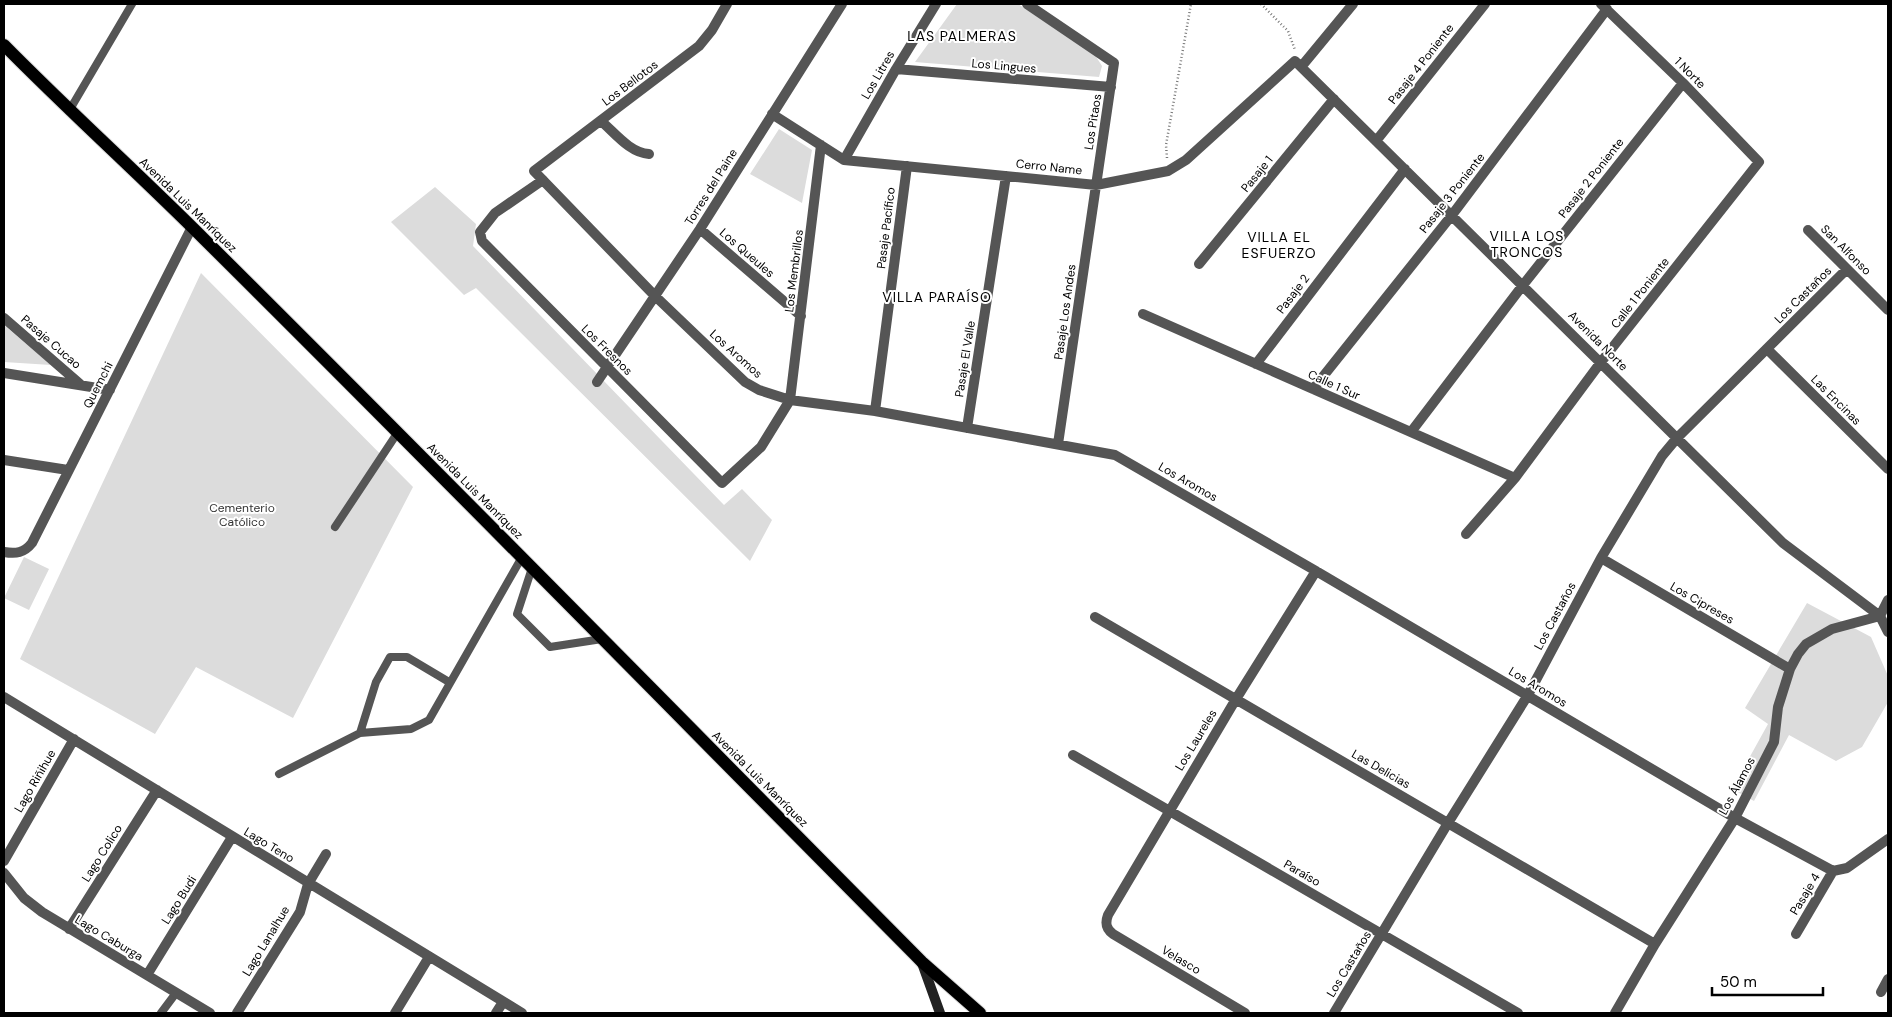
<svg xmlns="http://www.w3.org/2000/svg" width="1892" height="1017" font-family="'DM Sans',sans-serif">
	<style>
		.green { fill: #dcdcdc }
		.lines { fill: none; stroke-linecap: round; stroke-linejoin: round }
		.primary-casing { stroke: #dbdbdb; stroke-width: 14 }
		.path { stroke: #777; stroke-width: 2.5; stroke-dasharray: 1 2.5; stroke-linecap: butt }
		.lane { stroke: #555; stroke-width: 8 }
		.street { stroke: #555; stroke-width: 10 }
		.secondary { stroke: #222; stroke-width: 10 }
		.primary { stroke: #000; stroke-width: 12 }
		.labels { text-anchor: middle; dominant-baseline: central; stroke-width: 4; stroke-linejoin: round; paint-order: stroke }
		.street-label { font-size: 12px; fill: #000; stroke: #fff }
		.park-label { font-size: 12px; fill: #333; stroke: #fff }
		.neighbourhood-label { font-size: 14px; letter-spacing: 1px; fill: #000; stroke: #fff }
	</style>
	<rect width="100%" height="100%" fill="#fff"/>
	<path class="green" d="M 957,4 L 1018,4 L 1095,55 L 1102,66 L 1099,77 L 915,62 Z
		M 779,129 L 812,150 L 802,203 L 750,174 Z
		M 435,187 L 476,224 L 473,246 L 724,505 L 742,489 L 772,520 L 750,561 L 476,288 L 464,295 L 391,222 Z
		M 201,273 L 413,487 L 293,718 L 196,667 L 155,734 L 20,659 Z
		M 4,325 L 51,365 L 4,362 Z
		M 24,557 L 49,569 L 29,610 L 4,598 Z
		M 1807,603 L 1871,637 L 1888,676 L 1888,702 L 1862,747 L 1836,761 L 1789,735 L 1754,801 L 1732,789 L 1768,724 L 1745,708 Z"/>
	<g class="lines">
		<g class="primary-casing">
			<path id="primary" d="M 4,45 C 70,112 139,174 205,240 C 446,479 683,721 922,962 L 980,1013"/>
		</g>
		<path class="path" d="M 1261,4 L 1288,31 L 1295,50
			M 1167,158 L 1166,145 L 1191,4"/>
		<path class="lane" d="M 69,111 L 132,4
			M 335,527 L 398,432
			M 532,568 L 517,614 L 550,647 L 602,639
			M 360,733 L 376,682 L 390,657 L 407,657 L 449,682
			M 279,774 L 360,733 L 411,729 L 429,720 L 522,557
			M 161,1013 L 176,993"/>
		<path class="street" d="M 727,4 L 712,30 L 699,46 L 534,171 L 655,296 L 745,382 L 759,390 L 790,400 L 875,411 L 1115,455 L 1316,571 L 1735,818 L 1833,871
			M 1027,4 L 1114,63 L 1058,444
			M 1301,67 L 1353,4
			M 896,69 L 1111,87
			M 772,114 L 844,160 L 1096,185 L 1168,171 L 1186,160 L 1295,61 L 1783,543 L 1880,616 L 1888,632
			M 601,121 C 615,133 630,153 649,154
			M 1376,141 L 1485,4
			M 844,160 L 896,69 L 936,4
			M 543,180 L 495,213 L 480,232 L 482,241 L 722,483 L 761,447 L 790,400 L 821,145
			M 700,229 L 801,316
			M 1808,230 L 1888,310
			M 1199,264 L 1334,99
			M 1143,314 L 1515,478
			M 4,318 L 80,384
			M 1767,349 L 1888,469
			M 1256,364 L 1405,169
			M 4,373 L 110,390
			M 597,382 L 700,229 L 842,4
			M 1313,389 L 1452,215 L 1607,9
			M 875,411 L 907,166
			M 967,428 L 1006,176
			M 1411,432 L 1523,285 L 1683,83
			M 4,460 L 68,470
			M 1466,534 L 1515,478 L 1601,362 L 1759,162 L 1683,83 L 1601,4
			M 4,552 C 16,554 24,553 32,543 L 192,227
			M 1601,558 L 1790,669
			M 1095,617 L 1655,944
			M 4,697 L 522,1013
			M 1073,755 L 1518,1013
			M 4,861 L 74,739
			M 4,873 L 24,898 L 42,912 L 210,1013
			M 69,929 L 157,790
			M 1796,934 L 1833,871 L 1847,868 L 1888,839
			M 147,975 L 232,837
			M 1881,992 L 1888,979
			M 237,1013 L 300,912 L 308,884 L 326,854
			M 395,1013 L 429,957
			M 496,1013 L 503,1002
			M 1245,1013 L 1113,934 C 1106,929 1105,923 1108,915 L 1236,699 L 1316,571
			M 1334,1013 L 1448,823 L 1528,695 L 1601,558 L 1662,456 L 1677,438 L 1847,269
			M 1615,1013 L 1655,944 L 1735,818 L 1774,742 L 1778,707 L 1790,669 L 1798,654 L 1806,644 L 1832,629 L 1880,616 L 1888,600"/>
		<path class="secondary" d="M 922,963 L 940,1013"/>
		<use href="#primary" class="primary"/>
	</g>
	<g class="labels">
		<g class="street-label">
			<text transform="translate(1421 64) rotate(-52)">Pasaje 4 Poniente</text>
			<text transform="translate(1004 66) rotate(5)">Los Lingues</text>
			<text transform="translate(1690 73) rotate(45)">1 Norte</text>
			<text transform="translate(878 75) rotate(-60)">Los Litres</text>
			<text transform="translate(630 83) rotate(-37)">Los Bellotos</text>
			<text transform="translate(1093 122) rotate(-81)">Los Pitaos</text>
			<text transform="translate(1049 167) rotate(6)">Cerro Name</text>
			<text transform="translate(1257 174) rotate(-51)">Pasaje 1</text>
			<text transform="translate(1591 178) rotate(-52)">Pasaje 2 Poniente</text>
			<text transform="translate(711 187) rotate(-58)">Torres del Paine</text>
			<text transform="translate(1452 193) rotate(-52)">Pasaje 3 Poniente</text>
			<text transform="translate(188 205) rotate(44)">Avenida Luis Manríquez</text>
			<text transform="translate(886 228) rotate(-83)">Pasaje Pacífico</text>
			<text transform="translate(1846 250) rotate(45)">San Alfonso</text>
			<text transform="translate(747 253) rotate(41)">Los Queules</text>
			<text transform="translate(794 271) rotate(-83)">Los Membrillos</text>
			<text transform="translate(1640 293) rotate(-52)">Calle 1 Poniente</text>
			<text transform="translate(1293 294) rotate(-53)">Pasaje 2</text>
			<text transform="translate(1803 295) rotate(-45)">Los Castaños</text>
			<text transform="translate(1065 312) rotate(-82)">Pasaje Los Andes</text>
			<text transform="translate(1598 341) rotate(45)">Avenida Norte</text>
			<text transform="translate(51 342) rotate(41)">Pasaje Cucao</text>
			<text transform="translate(607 350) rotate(45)">Los Fresnos</text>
			<text transform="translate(736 354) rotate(42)">Los Aromos</text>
			<text transform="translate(965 359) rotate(-81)">Pasaje El Valle</text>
			<text transform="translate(98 385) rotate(-63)">Quemchi</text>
			<text transform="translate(1334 385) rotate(24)">Calle 1 Sur</text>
			<text transform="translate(1836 400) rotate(45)">Las Encinas</text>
			<text transform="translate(1188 482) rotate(30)">Los Aromos</text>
			<text transform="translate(475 491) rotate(45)">Avenida Luis Manríquez</text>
			<text transform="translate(1702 603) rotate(30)">Los Cipreses</text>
			<text transform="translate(1555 616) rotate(-62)">Los Castaños</text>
			<text transform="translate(1538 687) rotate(31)">Los Aromos</text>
			<text transform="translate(1196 740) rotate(-59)">Los Laureles</text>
			<text transform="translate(1381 769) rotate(30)">Las Delicias</text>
			<text transform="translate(760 779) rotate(45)">Avenida Luis Manríquez</text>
			<text transform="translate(35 781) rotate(-60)">Lago Riñihue</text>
			<text transform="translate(1737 786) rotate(-62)">Los Álamos</text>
			<text transform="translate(269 845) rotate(31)">Lago Teno</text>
			<text transform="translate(102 853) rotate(-58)">Lago Colico</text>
			<text transform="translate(1302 873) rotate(30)">Paraíso</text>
			<text transform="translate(1805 894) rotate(-59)">Pasaje 4</text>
			<text transform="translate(179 900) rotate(-58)">Lago Budi</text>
			<text transform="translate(109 938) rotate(31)">Lago Caburga</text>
			<text transform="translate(266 941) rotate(-59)">Lago Lanalhue</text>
			<text transform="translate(1181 960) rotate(31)">Velasco</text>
			<text transform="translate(1349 964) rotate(-59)">Los Castaños</text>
		</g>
		<g class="park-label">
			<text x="242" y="508">Cementerio<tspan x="242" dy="14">Católico</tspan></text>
		</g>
		<g class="neighbourhood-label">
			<text x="962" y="36">LAS PALMERAS</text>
			<text x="1527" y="236">VILLA LOS<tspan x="1527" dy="16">TRONCOS</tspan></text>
			<text x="1279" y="237">VILLA EL<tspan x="1279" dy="16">ESFUERZO</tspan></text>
			<text x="937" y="297">VILLA PARAÍSO</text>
		</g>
	</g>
	<rect width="1892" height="1017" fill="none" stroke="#000000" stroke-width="10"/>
	<path d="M1712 987v8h111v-8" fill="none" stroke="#000000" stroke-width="2.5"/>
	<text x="1720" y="987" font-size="15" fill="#000000" stroke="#ffffff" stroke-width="4" paint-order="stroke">50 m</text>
</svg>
